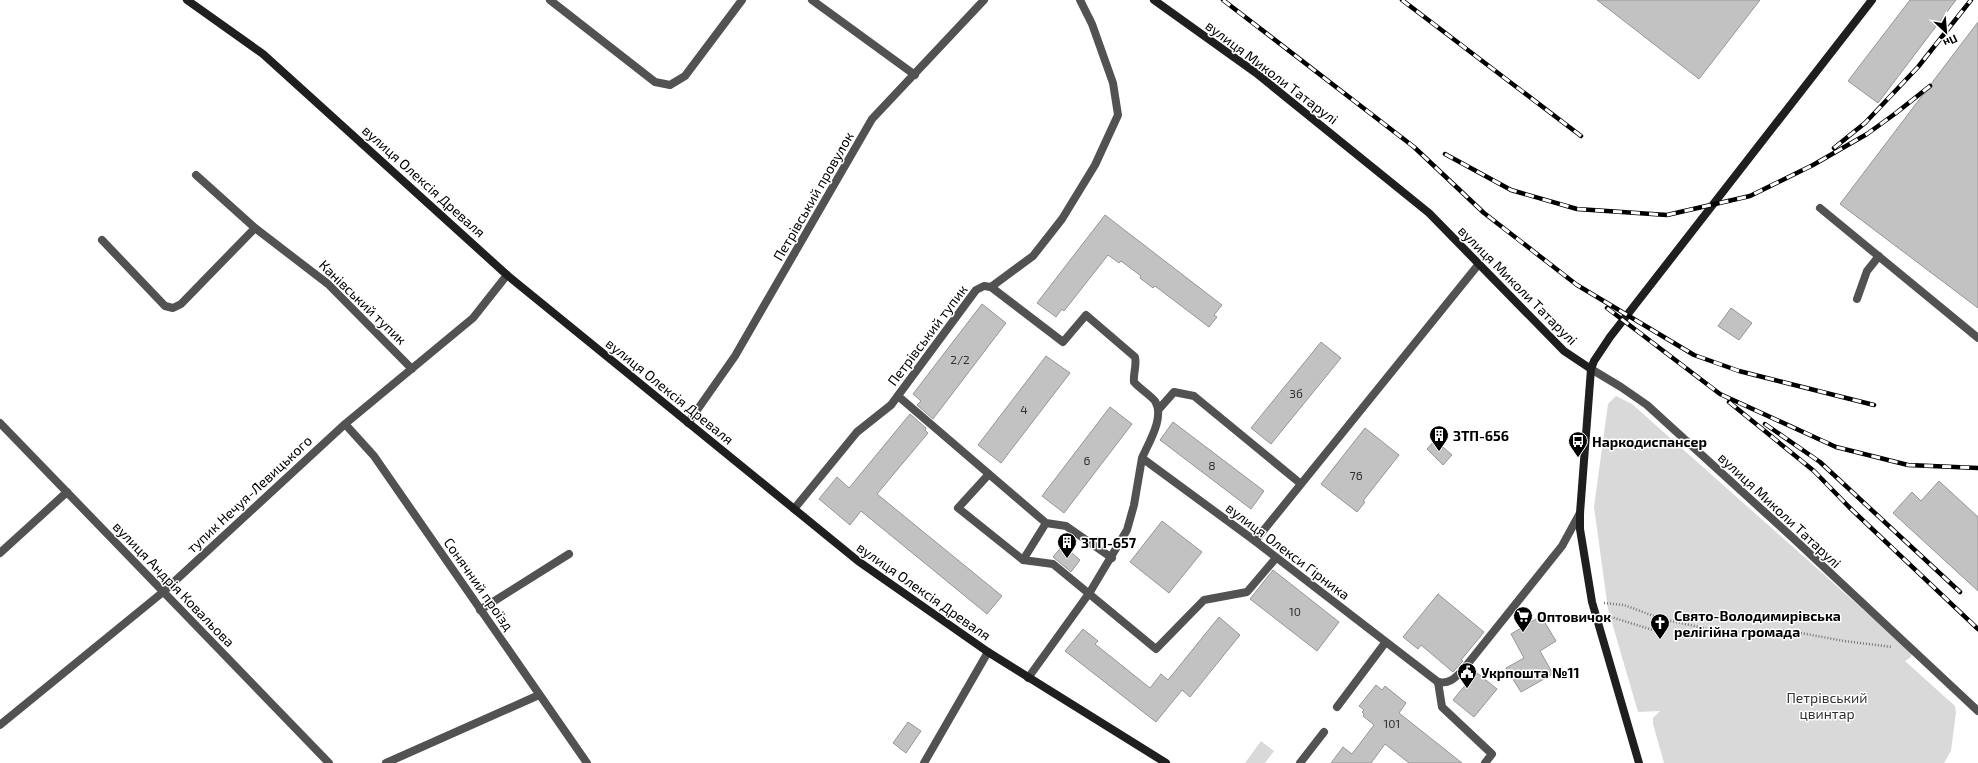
<svg xmlns="http://www.w3.org/2000/svg" width="1978" height="763" font-family="'Exo 2',sans-serif">
	<style>
		.green { fill: #d9d9d9 }
		.building { fill: #c2c2c2; stroke: #969696 }
		.lines { fill: none; stroke-linecap: round; stroke-linejoin: round }
		.path { stroke: #747474; stroke-width: 2.5; stroke-dasharray: 1 2; stroke-linecap: butt }
		.lane { stroke: #525252; stroke-width: 8 }
		.street { stroke: #525252; stroke-width: 8 }
		.secondary { stroke: #1f1f1f; stroke-width: 8 }
		.rail-casing { stroke: #000; stroke-width: 4.5 }
		.rail { stroke: #fff; stroke-width: 3; stroke-dasharray: 9; stroke-linecap: butt }
		.labels { text-anchor: middle; dominant-baseline: central; stroke-width: 3; stroke-linejoin: round; paint-order: stroke }
		.number-label { font-size: 12px; fill: #303030 }
		.street-label { font-size: 14px; fill: #000; stroke: #fff }
		.poi-label { font-size: 14px; font-weight: bold; fill: #000; stroke: #fff; text-anchor: start }
		.park-label { font-size: 14px; fill: #303030; stroke: #fff }
	</style>
	<rect width="100%" height="100%" fill="#fff"/>
	<path class="green" d="M 1616,396 L 1632,404 L 1912,653 L 1911,657 L 1905,661 L 1955,706 L 1956,712 L 1951,751 L 1944,763 L 1664,763 L 1653,724 L 1653,718 L 1660,711 L 1638,712 L 1608,609 L 1594,507 L 1608,404 Z
		M 1261,741 L 1274,751 L 1265,763 L 1245,763 Z"/>
	<path class="building" d="M 1597,0 L 1760,0 L 1699,79 Z
		M 1910,0 L 1956,0 L 1878,103 L 1848,81 Z
		M 1978,22 L 1978,308 L 1840,204 Z
		M 1105,215 L 1222,305 L 1214,315 L 1217,317 L 1209,327 L 1155,286 L 1153,288 L 1140,278 L 1141,276 L 1121,261 L 1119,263 L 1108,255 L 1064,311 L 1062,309 L 1056,317 L 1037,303 Z
		M 982,304 L 1006,323 L 933,419 L 917,405 L 921,401 L 913,394 Z
		M 1731,308 L 1752,323 L 1739,340 L 1718,326 Z
		M 1321,342 L 1341,358 L 1271,444 L 1251,428 Z
		M 1046,356 L 1070,373 L 1001,463 L 978,445 Z
		M 1110,407 L 1132,424 L 1064,513 L 1042,496 Z
		M 910,414 L 926,428 L 925,430 L 928,433 L 877,494 L 1002,596 L 987,614 L 861,511 L 850,525 L 819,499 L 837,477 L 849,488 Z
		M 1173,422 L 1264,491 L 1251,509 L 1160,440 Z
		M 1365,428 L 1399,455 L 1363,501 L 1365,502 L 1357,512 L 1321,484 Z
		M 1435,440 L 1452,455 L 1443,465 L 1427,449 Z
		M 1939,481 L 1978,517 L 1978,591 L 1893,513 L 1912,492 L 1921,501 Z
		M 1162,521 L 1202,552 L 1169,593 L 1130,562 Z
		M 1063,545 L 1080,560 L 1071,572 L 1053,557 Z
		M 1273,570 L 1339,622 L 1317,651 L 1250,599 Z
		M 1438,594 L 1484,632 L 1461,660 L 1463,661 L 1453,672 L 1421,645 L 1418,649 L 1403,637 Z
		M 1541,616 L 1556,641 L 1540,651 L 1553,674 L 1521,692 L 1506,668 L 1524,658 L 1511,634 Z
		M 1219,617 L 1240,635 L 1190,697 L 1182,690 L 1156,722 L 1065,651 L 1083,629 L 1098,641 L 1095,644 L 1150,688 L 1161,674 L 1168,680 Z
		M 1471,668 L 1497,689 L 1474,717 L 1453,700 L 1467,683 L 1462,679 Z
		M 1376,685 L 1382,690 L 1385,686 L 1406,703 L 1399,713 L 1462,763 L 1409,763 L 1385,744 L 1371,763 L 1331,763 L 1343,747 L 1352,754 L 1374,725 L 1363,716 L 1364,714 L 1362,712 L 1364,710 L 1359,706 Z
		M 908,722 L 921,731 L 906,753 L 893,743 Z"/>
	<g class="lines">
		<path class="path" d="M 1604,603 L 1624,605 L 1662,619 L 1722,632 L 1790,631 L 1844,641 L 1892,647
			M 1608,616 L 1656,631"/>
		<path class="lane" d="M 1820,208 L 1978,338
			M 991,287 L 1033,256 L 1062,219 L 1095,165 L 1118,115 L 1113,83 L 1092,24 L 1080,0
			M 1857,299 L 1867,271 L 1879,256
			M 898,396 L 1046,523 L 1066,526 L 1112,558
			M 1159,409 L 1174,392 L 1194,396 L 1301,484
			M 989,474 L 958,508 L 1023,560 L 1053,564 L 1156,649 L 1204,600 L 1247,592 L 1276,558
			M 1255,541 L 1478,265
			M 0,553 L 67,492
			M 1023,560 L 1046,523
			M 480,610 L 569,554
			M 1438,682 L 1442,707 L 1492,754 L 1485,763"/>
		<path class="street" d="M 550,0 L 655,82 L 670,85 L 685,76 L 742,0
			M 812,0 L 915,75
			M 196,175 L 255,228 L 328,284 L 412,369
			M 102,240 L 165,306 L 173,308 L 181,304 L 255,228
			M 1591,369 L 1621,387 L 1647,405 L 1793,538 L 1978,711
			M 0,423 L 329,763
			M 688,423 L 735,356 L 872,119 L 984,0
			M 345,424 L 374,456 L 587,763
			M 794,509 L 857,432 L 891,405 L 976,290 L 984,286 L 991,287 L 1063,342 L 1086,315 L 1135,357 C 1137,366 1133,373 1134,382 C 1140,389 1149,394 1155,401 C 1165,417 1149,442 1142,458
			M 1028,678 L 1090,592 L 1127,530 L 1134,505 L 1142,458 L 1255,541 L 1438,682 C 1449,684 1454,679 1462,671 L 1562,546 L 1580,513
			M 1337,707 L 1385,643
			M 0,725 L 163,592 L 345,424 L 473,318 L 507,275
			M 386,763 L 539,695
			M 924,763 L 988,652
			M 1300,763 L 1324,732"/>
		<path class="secondary" d="M 187,0 L 263,54 L 507,275 L 858,561 L 988,652 L 1166,763
			M 1154,0 L 1256,73 L 1429,213 L 1564,351 L 1591,369
			M 1639,763 L 1592,602 L 1580,529 L 1580,513 L 1591,369 L 1594,361 L 1610,337 L 1872,0"/>
		<g class="rail-casing">
			<path id="rail" d="M 1223,0 L 1414,147 L 1484,213 L 1577,285 L 1694,355 L 1739,371 L 1874,405
				M 1402,0 L 1581,136
				M 1834,148 L 1865,123 L 1918,67 L 1971,0
				M 1445,154 L 1511,190 L 1577,209 L 1667,215 L 1750,196 L 1813,165 L 1867,134 L 1896,113 L 1930,86
				M 1607,308 L 1720,394 L 1836,447 L 1908,465 L 1978,468
				M 1729,402 L 1814,471 L 1849,507 L 1978,629
				M 1765,424 L 1820,462 L 1960,592"/>
		</g>
		<use href="#rail" class="rail"/>
	</g>
	<defs>
		<g id="building-pin" transform="scale(1)"><path d="M0 17L-7.5 6A9.5 9.5 0 1 1 7.5 6Z" fill="#000" stroke="#fff"/><path d="M-4-6H4V6H1V3H-1V6H-4ZM-2.5-4.3h1.7v1.8h-1.7ZM.8-4.3h1.7v1.8H.8ZM-2.5-1h1.7V.8h-1.7ZM.8-1h1.7V.8H.8Z" fill="#fff"/></g>
		<g id="bus-pin" transform="scale(1)"><path d="M0 17L-7.5 6A9.5 9.5 0 1 1 7.5 6Z" fill="#000" stroke="#fff"/><path d="M-5-6H5V4H4V6H2V4H-2V6H-4V4H-5ZM-3.5-4V0h7V-4ZM-3.5 1.2v1.5H-2V1.2ZM2 1.2v1.5H3.5V1.2Z" fill="#fff"/></g>
		<g id="supermarket-pin" transform="scale(1)"><path d="M0 17L-7.5 6A9.5 9.5 0 1 1 7.5 6Z" fill="#000" stroke="#fff"/><path d="M-6-5.5h2.5l.6 2H6L4.5 2H-2.5L-4.4-4H-6ZM-1.5 3.2a1.3 1.3 0 1 0 .1 0ZM3 3.2a1.3 1.3 0 1 0 .1 0Z" fill="#fff"/></g>
		<g id="church-pin" transform="scale(1)"><path d="M0 17L-7.5 6A9.5 9.5 0 1 1 7.5 6Z" fill="#000" stroke="#fff"/><path d="M-1.2-6h2.4v3.5h3.3v2.4h-3.3V6h-2.4V-.1h-3.3v-2.4h3.3Z" fill="#fff"/></g>
		<g id="civic-pin" transform="scale(1)"><path d="M0 17L-7.5 6A9.5 9.5 0 1 1 7.5 6Z" fill="#000" stroke="#fff"/><path d="M-.6-6.5H3V-4.5H.6V-3L4-1V1h2V6H-6V1h2V-1L-.6-3ZM-1.2 2.5V6h2.4V2.5Z" fill="#fff"/></g>
	</defs>
	<g fill-rule="evenodd">
		<use href="#building-pin" x="1439" y="435"/>
		<use href="#bus-pin" x="1578" y="441"/>
		<use href="#building-pin" x="1067" y="542"/>
		<use href="#supermarket-pin" x="1523" y="616"/>
		<use href="#church-pin" x="1660" y="623"/>
		<use href="#civic-pin" x="1467" y="672"/>
	</g>
	<g class="labels">
		<g class="number-label">
			<text x="960" y="359">2/2</text>
			<text x="1296" y="393">3б</text>
			<text x="1024" y="409">4</text>
			<text x="1087" y="460">6</text>
			<text x="1212" y="465">8</text>
			<text x="1356" y="475">76</text>
			<text x="1295" y="611">10</text>
			<text x="1392" y="723">101</text>
		</g>
		<g class="street-label">
			<text transform="translate(1272 72) rotate(37)">вулиця Миколи Татарулі</text>
			<text transform="translate(424 181) rotate(42)">вулиця Олексія Древаля</text>
			<text transform="translate(813 196) rotate(-60)">Петрівський провулок</text>
			<text transform="translate(1518 285) rotate(45)">вулиця Миколи Татарулі</text>
			<text transform="translate(363 302) rotate(44)">Канівський тупик</text>
			<text transform="translate(927 335) rotate(-53)">Петрівський тупик</text>
			<text transform="translate(670 391) rotate(39)">вулиця Олексія Древаля</text>
			<text transform="translate(249 494) rotate(-43)">тупик Нечуя-Левицького</text>
			<text transform="translate(1780 510) rotate(43)">вулиця Миколи Татарулі</text>
			<text transform="translate(1288 551) rotate(37)">вулиця Олекси Гірника</text>
			<text transform="translate(174 584) rotate(46)">вулиця Андрія Ковальова</text>
			<text transform="translate(479 584) rotate(55)">Сонячний проїзд</text>
			<text transform="translate(924 591) rotate(35)">вулиця Олексія Древаля</text>
		</g>
		<g class="poi-label">
			<text x="1453" y="435">ЗТП-656</text>
			<text x="1592" y="441">Наркодиспансер</text>
			<text x="1081" y="542">ЗТП-657</text>
			<text x="1674" y="615">Свято-Володимирівська<tspan x="1674" dy="16">релігійна громада</tspan></text>
			<text x="1537" y="616">Оптовичок</text>
			<text x="1481" y="672">Укрпошта №11</text>
		</g>
		<g class="park-label">
			<text x="1827" y="697">Петрівський<tspan x="1827" dy="16">цвинтар</tspan></text>
		</g>
	</g>
	<g transform="translate(1946 32) rotate(154)" stroke="#ffffff" stroke-width="3" paint-order="stroke">
	<path d="M0-3L7 15L0 10L-7 15Z" fill="#000000"/>
	<text y="-6" font-size="11" font-weight="bold" text-anchor="middle" fill="#000000">Пн</text>
	</g>
</svg>
